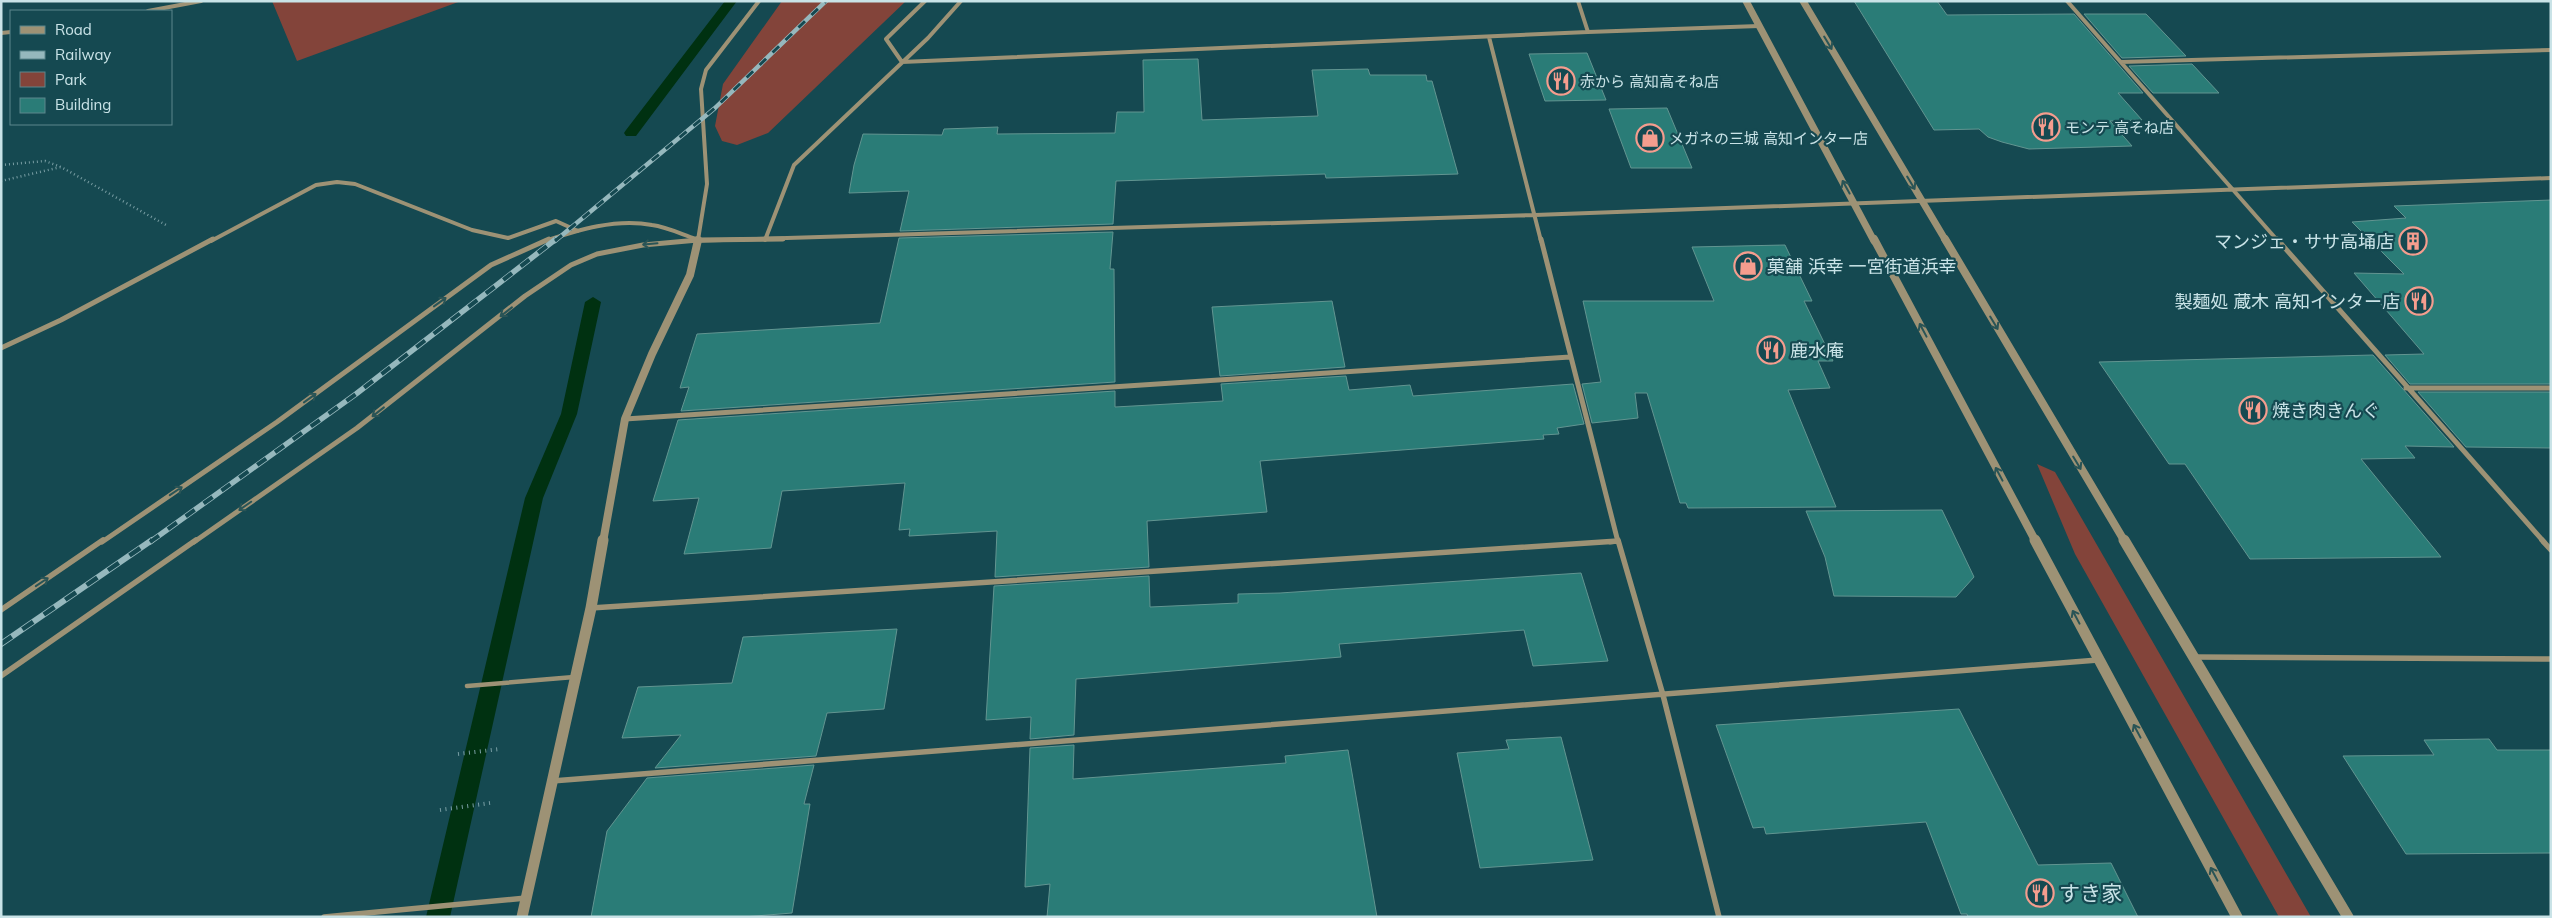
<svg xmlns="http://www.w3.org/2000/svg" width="2552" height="918" font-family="Mulish,'Noto Sans JP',sans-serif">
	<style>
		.green { fill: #83443a }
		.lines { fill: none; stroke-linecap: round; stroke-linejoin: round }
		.stream { fill: #003111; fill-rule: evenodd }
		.building { fill: #2a7c77; stroke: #629591 }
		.path-far1 { stroke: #789da3; stroke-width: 2.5; stroke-dasharray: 1 3; stroke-linecap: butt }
		.path { stroke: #789da3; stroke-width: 4; stroke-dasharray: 1 4.5; stroke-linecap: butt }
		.service { stroke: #9d9275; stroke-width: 4.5 }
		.minor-far2 { stroke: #9d9275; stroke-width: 4 }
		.minor-far1 { stroke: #9d9275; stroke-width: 5 }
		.minor { stroke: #9d9275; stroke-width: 5.5 }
		.tertiary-far2 { stroke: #9d9275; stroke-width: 7 }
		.tertiary-far1 { stroke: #9d9275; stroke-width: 8 }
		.tertiary { stroke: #9d9275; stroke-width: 11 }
		.rail-far2-casing { stroke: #96b8bd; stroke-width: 4.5 }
		.rail-far1-casing { stroke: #96b8bd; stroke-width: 5.5 }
		.rail-casing { stroke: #96b8bd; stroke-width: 6 }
		.rail-far2 { stroke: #154951; stroke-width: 3; stroke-dasharray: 9; stroke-linecap: butt }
		.rail-far1 { stroke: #154951; stroke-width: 4; stroke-dasharray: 11; stroke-linecap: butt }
		.rail { stroke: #154951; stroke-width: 4.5; stroke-dasharray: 13; stroke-linecap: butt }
		.oneway { stroke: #295456 }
		.labels { text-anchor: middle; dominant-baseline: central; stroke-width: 4.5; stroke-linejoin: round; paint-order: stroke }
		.far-poi-label { font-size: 15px; fill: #c9e3e7; stroke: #154951; text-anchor: start }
		.poi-label { font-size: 18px; fill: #c9e3e7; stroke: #154951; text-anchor: start }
		.near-poi-label { font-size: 21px; fill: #c9e3e7; stroke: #154951; text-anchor: start }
	</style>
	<rect width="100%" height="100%" fill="#154951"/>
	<path class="green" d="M 272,1 L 461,1 L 297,61 Z
		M 782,1 L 906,1 L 768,133 L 737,145 L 722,141 L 715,126 L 723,84 Z
		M 2037,464 L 2055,472 L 2311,917 L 2279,917 L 2075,554 Z"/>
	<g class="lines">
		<path class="stream" d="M 725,1 L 737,1 L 636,136 L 626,136 L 624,133 L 626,130 Z
			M 593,297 L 601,302 L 577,414 L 543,498 L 450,917 L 426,917 L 525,498 L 561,414 L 585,302 Z"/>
	</g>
	<path class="building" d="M 1854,1 L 1937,1 L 1947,15 L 2074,14 L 2143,93 L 2118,93 L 2142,120 L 2110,121 L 2132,146 L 2029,149 L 2002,142 L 1988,137 L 1979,129 L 1934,130 Z
		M 2084,14 L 2146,14 L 2186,56 L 2122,58 Z
		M 1587,53 L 1606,100 L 1545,101 L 1529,54 Z
		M 1198,59 L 1202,120 L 1318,116 L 1312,70 L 1368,69 L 1370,75 L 1426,75 L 1427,81 L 1432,81 L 1458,174 L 1326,178 L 1325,174 L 1116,181 L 1113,224 L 900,231 L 909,191 L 849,193 L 854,165 L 863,134 L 942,135 L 944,129 L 998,127 L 997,134 L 1115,133 L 1117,112 L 1144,112 L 1143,60 Z
		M 2192,64 L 2219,93 L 2153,93 L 2129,66 Z
		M 1667,108 L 1692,168 L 1631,168 L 1609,109 Z
		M 2551,200 L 2551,384 L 2410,384 L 2385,355 L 2424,354 L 2354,273 L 2404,274 L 2352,222 L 2406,218 L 2394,206 Z
		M 1113,232 L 1110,269 L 1114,269 L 1115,382 L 681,411 L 689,387 L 680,388 L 697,334 L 880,323 L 899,238 Z
		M 1785,245 L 1812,301 L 1804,301 L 1833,361 L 1818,361 L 1830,388 L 1788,390 L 1836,507 L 1688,508 L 1686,503 L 1680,503 L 1647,393 L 1635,393 L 1638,418 L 1592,423 L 1582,384 L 1601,382 L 1583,301 L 1714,301 L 1692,247 Z
		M 1332,301 L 1345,367 L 1220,376 L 1212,307 Z
		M 2373,355 L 2454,447 L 2405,446 L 2415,458 L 2361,459 L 2441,557 L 2250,559 L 2185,464 L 2169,464 L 2099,362 Z
		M 1346,376 L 1349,390 L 1410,385 L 1413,396 L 1573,384 L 1584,424 L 1557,428 L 1559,434 L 1543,435 L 1544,439 L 1260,461 L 1267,512 L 1147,521 L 1149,567 L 995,577 L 997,531 L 909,536 L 910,529 L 899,530 L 905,483 L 782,491 L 771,548 L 684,554 L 699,498 L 653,501 L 678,420 L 1115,391 L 1115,407 L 1223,401 L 1221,384 Z
		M 2418,392 L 2551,392 L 2551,448 L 2466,447 Z
		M 1942,510 L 1974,577 L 1956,597 L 1834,596 L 1825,557 L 1806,511 Z
		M 1581,573 L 1608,661 L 1533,666 L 1524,630 L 1339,644 L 1341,657 L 1076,679 L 1074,735 L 1030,739 L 1031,717 L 986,720 L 994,586 L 1149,576 L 1150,607 L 1238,603 L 1238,594 L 1280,593 Z
		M 897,629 L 884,709 L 827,713 L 816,756 L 655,768 L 681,735 L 622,738 L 638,687 L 732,683 L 743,637 Z
		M 1959,709 L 2038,865 L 2111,863 L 2138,917 L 1968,917 L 1967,914 L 1961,914 L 1926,822 L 1766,834 L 1764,827 L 1753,828 L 1716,725 Z
		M 1561,737 L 1593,860 L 1480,868 L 1457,753 L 1509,749 L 1506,740 Z
		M 2489,739 L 2497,750 L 2551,750 L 2551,853 L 2406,854 L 2343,756 L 2434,755 L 2424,740 Z
		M 1074,745 L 1073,779 L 1286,763 L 1285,756 L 1348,750 L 1377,917 L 1047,917 L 1050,884 L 1025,887 L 1030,748 Z
		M 814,765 L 804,804 L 810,804 L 792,913 L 743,917 L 591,917 L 607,831 L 647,778 Z"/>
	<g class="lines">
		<path class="path-far1" d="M 1,165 L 45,161 L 61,167 L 166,225
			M 1,181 L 61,167"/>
		<path class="path" d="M 458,754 L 500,749
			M 440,810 L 490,803"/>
		<path class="service" d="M 467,686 L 574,677"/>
		<path class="minor-far2" d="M 925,1 L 886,39 L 902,62 L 1588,32 L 1578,1
			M 2067,1 L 2278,241
			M 148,11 L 201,1
			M 1588,32 L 1759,26
			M 1,33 L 11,32
			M 1489,37 L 1541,241
			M 2121,62 L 2551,50
			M 698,240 L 707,184 L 701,89 L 706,70 L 759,1
			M 765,240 L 794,165 L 928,38 L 961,1
			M 211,241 L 316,185 L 337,182 L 355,184 L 472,230 L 508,238 L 556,221 L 578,231
			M 545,241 C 578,230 616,218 652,225 C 667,227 681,234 696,239
			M 691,241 L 1535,215 L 2551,178"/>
		<path class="minor-far1" d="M 1541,239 L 1618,542
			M 2277,239 L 2544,542
			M 1,348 L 61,320 L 213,239
			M 2406,388 L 2551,388
			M 625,419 L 1570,357
			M 102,542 L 277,422 L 491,265 L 549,239
			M 194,542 L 357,428 L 525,296 L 571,265 L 597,254 L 643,245 L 698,240 L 783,239
			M 1610,542 L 1618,541"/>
		<path class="minor" d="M 1618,540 L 1663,695 L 1719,917
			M 2542,540 L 2551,550
			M 591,608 L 1618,541
			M 1,610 L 103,540
			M 2193,657 L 2551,659
			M 1,676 L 196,540
			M 552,781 L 2098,660
			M 324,917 L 526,898"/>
		<path class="tertiary-far2" d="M 1746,1 L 1874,241
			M 1803,1 L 1946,241"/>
		<path class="tertiary-far1" d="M 1874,239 L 2036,542
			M 1945,239 L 2125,542
			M 603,542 L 625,419 L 652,354 L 690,275 L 698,240"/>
		<path class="tertiary" d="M 2035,540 L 2237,917
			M 2124,540 L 2348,917
			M 522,917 L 591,608 L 603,540"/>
		<g class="rail-far2-casing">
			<path id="rail-far2" d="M 555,241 L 715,108 L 826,1"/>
		</g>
		<g class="rail-far1-casing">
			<path id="rail-far1" d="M 150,542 L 356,394 L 556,239"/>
		</g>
		<g class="rail-casing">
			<path id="rail" d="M 1,644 L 152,540"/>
		</g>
		<use href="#rail-far2" class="rail-far2"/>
		<use href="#rail-far1" class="rail-far1"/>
		<use href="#rail" class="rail"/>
	</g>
	<defs><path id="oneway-shaft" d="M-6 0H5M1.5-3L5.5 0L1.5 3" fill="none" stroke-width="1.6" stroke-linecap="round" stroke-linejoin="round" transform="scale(1.25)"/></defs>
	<g class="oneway">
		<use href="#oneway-shaft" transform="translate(1828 43) rotate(59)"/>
		<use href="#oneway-shaft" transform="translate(1911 183) rotate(59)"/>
		<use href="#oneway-shaft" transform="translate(1846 187) rotate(-119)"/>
		<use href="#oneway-shaft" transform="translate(650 244) rotate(175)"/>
		<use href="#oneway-shaft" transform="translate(440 302) rotate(-36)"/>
		<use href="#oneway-shaft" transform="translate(506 312) rotate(142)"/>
		<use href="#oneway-shaft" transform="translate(1994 323) rotate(59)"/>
		<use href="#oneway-shaft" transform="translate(1923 330) rotate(-118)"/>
		<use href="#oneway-shaft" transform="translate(310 398) rotate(-36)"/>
		<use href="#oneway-shaft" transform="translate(378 412) rotate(142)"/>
		<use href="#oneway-shaft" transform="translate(2077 463) rotate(59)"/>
		<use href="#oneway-shaft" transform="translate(1999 474) rotate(-118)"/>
		<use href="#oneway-shaft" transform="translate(176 491) rotate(-34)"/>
		<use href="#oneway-shaft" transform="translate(245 506) rotate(145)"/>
		<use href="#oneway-shaft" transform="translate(42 582) rotate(-34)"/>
		<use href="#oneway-shaft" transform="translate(2076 617) rotate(-118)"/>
		<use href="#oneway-shaft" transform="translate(2137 731) rotate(-118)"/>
		<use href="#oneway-shaft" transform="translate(2214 874) rotate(-118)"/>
	</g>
	<defs>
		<g id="restaurant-ring" transform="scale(1.4375)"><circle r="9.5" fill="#154951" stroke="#f59d8e" stroke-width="1.5"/><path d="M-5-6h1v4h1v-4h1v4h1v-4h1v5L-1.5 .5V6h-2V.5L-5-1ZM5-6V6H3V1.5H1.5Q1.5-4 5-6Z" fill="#f59d8e"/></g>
		<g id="shop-ring" transform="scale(1.4375)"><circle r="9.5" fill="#154951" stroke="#f59d8e" stroke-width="1.5"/><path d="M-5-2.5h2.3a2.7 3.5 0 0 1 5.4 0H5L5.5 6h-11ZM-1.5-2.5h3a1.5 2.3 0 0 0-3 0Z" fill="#f59d8e"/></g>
		<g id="building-ring" transform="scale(1.4375)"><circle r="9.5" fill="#154951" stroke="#f59d8e" stroke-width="1.5"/><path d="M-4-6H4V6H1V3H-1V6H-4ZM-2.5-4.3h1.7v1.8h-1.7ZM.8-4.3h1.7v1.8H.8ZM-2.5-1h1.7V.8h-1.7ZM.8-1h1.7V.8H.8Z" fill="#f59d8e"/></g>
	</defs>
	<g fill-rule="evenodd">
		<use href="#restaurant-ring" x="1561" y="81"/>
		<use href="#restaurant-ring" x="2046" y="127"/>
		<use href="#shop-ring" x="1650" y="138"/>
		<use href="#building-ring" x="2413" y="241"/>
		<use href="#shop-ring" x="1748" y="266"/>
		<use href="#restaurant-ring" x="2419" y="301"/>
		<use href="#restaurant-ring" x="1771" y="350"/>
		<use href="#restaurant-ring" x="2253" y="410"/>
		<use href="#restaurant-ring" x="2040" y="893"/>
	</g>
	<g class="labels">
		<g class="far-poi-label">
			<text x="1580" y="81">赤から 高知高そね店</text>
			<text x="2065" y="127">モンテ 高そね店</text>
			<text x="1669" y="138">メガネの三城 高知インター店</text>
		</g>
		<g class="poi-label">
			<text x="2394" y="241" text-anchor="end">マンジェ・ササ高埇店</text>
			<text x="1767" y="266">菓舗 浜幸 一宮街道浜幸</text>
			<text x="2400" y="301" text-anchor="end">製麺処 蔵木 高知インター店</text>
			<text x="1790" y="350">鹿水庵</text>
			<text x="2272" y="410">焼き肉きんぐ</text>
		</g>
		<g class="near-poi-label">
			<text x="2059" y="893">すき家</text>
		</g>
	</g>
	<rect width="2552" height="918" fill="none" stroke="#c9e3e7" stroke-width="5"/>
	<rect x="10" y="10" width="162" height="115" fill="#154951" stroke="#5d878d"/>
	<rect x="20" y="26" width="25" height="8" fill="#9d9275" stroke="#5d878d"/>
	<text x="55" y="35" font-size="15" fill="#c9e3e7">Road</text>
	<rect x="20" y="51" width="25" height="8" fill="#96b8bd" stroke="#5d878d"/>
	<text x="55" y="60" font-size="15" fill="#c9e3e7">Railway</text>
	<rect x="20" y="72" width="25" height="15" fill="#83443a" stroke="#5d878d"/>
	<text x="55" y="85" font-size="15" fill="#c9e3e7">Park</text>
	<rect x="20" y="98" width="25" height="15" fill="#2a7c77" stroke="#5d878d"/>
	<text x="55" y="110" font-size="15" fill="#c9e3e7">Building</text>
</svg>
